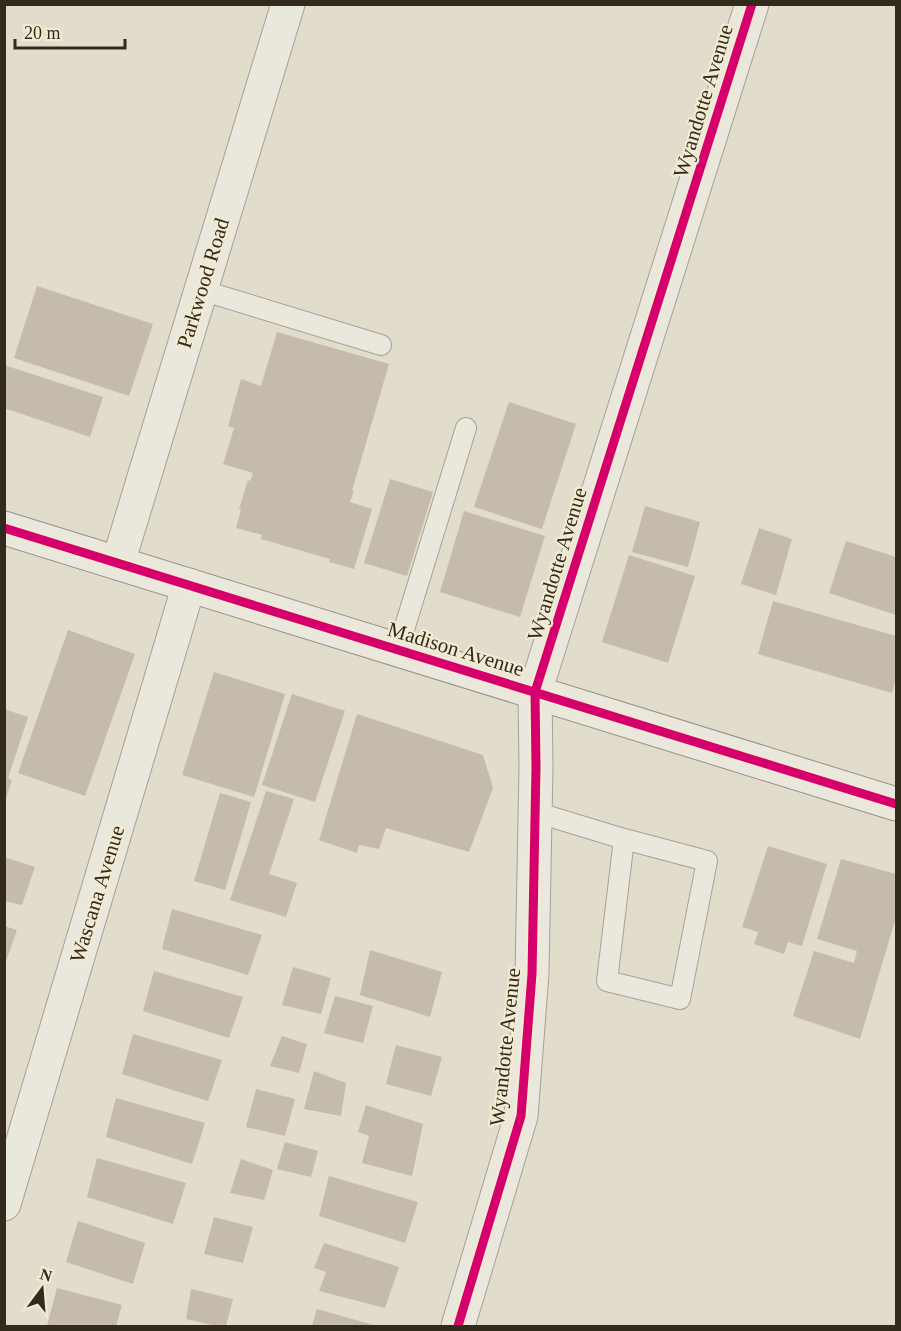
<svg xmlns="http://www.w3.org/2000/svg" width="901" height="1331" font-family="'Times New Roman',serif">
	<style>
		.building { fill: #c4bbad }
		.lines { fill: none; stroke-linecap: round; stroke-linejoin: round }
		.service-casing { stroke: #a6a195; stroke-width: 22 }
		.minor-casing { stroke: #a6a195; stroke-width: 35 }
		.secondary-casing { stroke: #969185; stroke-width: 35 }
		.service { stroke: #eae7dc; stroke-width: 20 }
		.minor { stroke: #eae7dc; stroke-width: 33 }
		.secondary { stroke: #eae7dc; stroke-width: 33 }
		.cycleway-casing { stroke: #f2ebd2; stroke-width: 13 }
		.cycleway { stroke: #d6006c; stroke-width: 9 }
		.labels { text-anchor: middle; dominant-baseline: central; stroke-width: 4.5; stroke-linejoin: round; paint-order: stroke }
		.street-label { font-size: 21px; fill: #332a1e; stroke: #f2ebd2 }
	</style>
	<rect width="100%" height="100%" fill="#e1dccc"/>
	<path class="building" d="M 37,286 L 153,324 L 129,396 L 14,358 Z
		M 277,332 L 389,364 L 352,491 L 354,491 L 350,502 L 372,509 L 354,569 L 329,562 L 330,559 L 261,539 L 262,535 L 236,528 L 241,509 L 239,509 L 248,480 L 250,481 L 253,473 L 223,464 L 234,428 L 228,426 L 241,379 L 261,386 Z
		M 4,365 L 103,397 L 90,437 L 4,408 Z
		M 509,402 L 576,424 L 542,529 L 474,507 Z
		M 390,479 L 433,492 L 407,576 L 364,563 Z
		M 645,506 L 700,522 L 688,567 L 632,552 Z
		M 464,511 L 545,536 L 520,617 L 440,592 Z
		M 759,528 L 792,539 L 776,595 L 741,584 Z
		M 846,541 L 896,557 L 896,615 L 829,593 Z
		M 629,555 L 695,576 L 668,663 L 602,642 Z
		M 773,601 L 896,636 L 896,678 L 892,693 L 758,654 Z
		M 68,630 L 135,654 L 85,796 L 18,773 Z
		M 214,672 L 285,694 L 254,797 L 182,775 Z
		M 292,694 L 345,711 L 315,802 L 262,785 Z
		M 4,709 L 28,717 L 8,778 L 12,780 L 5,802 Z
		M 357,714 L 483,755 L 493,788 L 469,852 L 386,828 L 379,849 L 359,845 L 357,853 L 319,840 Z
		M 266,791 L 294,799 L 269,874 L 297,883 L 286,917 L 230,900 Z
		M 220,793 L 251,802 L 225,890 L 194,881 Z
		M 768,846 L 827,864 L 802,946 L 788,942 L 784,954 L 754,944 L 758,932 L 742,927 Z
		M 4,857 L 35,867 L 22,905 L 4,901 Z
		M 841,859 L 896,874 L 896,917 L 860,1039 L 793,1016 L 814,951 L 854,963 L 857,951 L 817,939 Z
		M 172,909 L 262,935 L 248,975 L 162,949 Z
		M 4,926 L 17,930 L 5,964 L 4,964 Z
		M 370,950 L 442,972 L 430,1017 L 360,995 Z
		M 293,967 L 331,978 L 321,1014 L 282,1005 Z
		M 154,971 L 243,997 L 229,1038 L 143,1011 Z
		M 335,996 L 373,1006 L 363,1043 L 324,1033 Z
		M 133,1034 L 222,1060 L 208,1101 L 122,1074 Z
		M 282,1036 L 307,1044 L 299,1073 L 270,1066 Z
		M 396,1045 L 442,1057 L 431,1096 L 386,1084 Z
		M 314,1071 L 346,1083 L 341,1116 L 304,1109 Z
		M 256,1089 L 295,1099 L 285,1136 L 246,1127 Z
		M 116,1098 L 205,1123 L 192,1164 L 106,1137 Z
		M 366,1105 L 423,1124 L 412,1176 L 362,1163 L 369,1136 L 358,1132 Z
		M 285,1142 L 318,1151 L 311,1177 L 277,1169 Z
		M 97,1158 L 186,1183 L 173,1224 L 87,1197 Z
		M 241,1159 L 273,1170 L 264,1200 L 230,1193 Z
		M 329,1176 L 418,1202 L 405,1243 L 319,1216 Z
		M 214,1217 L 253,1227 L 243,1263 L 204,1254 Z
		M 78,1221 L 145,1243 L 133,1284 L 66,1262 Z
		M 324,1243 L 399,1267 L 385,1308 L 319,1291 L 326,1272 L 314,1268 Z
		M 57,1288 L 122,1305 L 116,1326 L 47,1326 Z
		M 191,1289 L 233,1299 L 226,1326 L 216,1326 L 186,1319 Z
		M 317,1309 L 377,1326 L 312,1326 Z"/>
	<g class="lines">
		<g class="service-casing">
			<path id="service" d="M 201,290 L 381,345
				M 398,649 L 466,428
				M 535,812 L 624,839 L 707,861 L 680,999 L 607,981 L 624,839"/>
		</g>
		<g class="minor-casing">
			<path id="minor" d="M 118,563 L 288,4
				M 4,1204 L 189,585
				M 458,1326 L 521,1116 L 532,974 L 536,767 L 535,692 L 752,4"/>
		</g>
		<g class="secondary-casing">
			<path id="secondary" d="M 4,528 L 896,804"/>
		</g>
		<use href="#service" class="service"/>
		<use href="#minor" class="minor"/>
		<use href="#secondary" class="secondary"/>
		<g class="cycleway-casing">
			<path id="cycleway" d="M 4,528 L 896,804
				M 458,1326 L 521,1116 L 532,974 L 536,767 L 535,692 L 752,4"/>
		</g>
		<use href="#cycleway" class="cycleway"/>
	</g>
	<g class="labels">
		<g class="street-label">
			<text transform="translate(703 101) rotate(-73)">Wyandotte Avenue</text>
			<text transform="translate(203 283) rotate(-73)">Parkwood Road</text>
			<text transform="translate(557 564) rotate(-73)">Wyandotte Avenue</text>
			<text transform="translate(456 649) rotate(17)">Madison Avenue</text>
			<text transform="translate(97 894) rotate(-73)">Wascana Avenue</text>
			<text transform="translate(505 1047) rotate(-84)">Wyandotte Avenue</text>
		</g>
	</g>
	<rect width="901" height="1331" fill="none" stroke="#332a1e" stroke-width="12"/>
	<g transform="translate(42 1289) rotate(16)" stroke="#f2ebd2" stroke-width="4.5" paint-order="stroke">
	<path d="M0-4.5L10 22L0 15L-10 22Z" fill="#332a1e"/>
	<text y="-9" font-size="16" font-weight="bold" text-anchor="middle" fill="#332a1e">N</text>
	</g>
	<path d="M15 39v9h110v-9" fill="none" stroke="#332a1e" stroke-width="3"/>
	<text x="24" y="39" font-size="18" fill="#332a1e" stroke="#f2ebd2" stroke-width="4.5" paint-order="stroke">20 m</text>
</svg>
